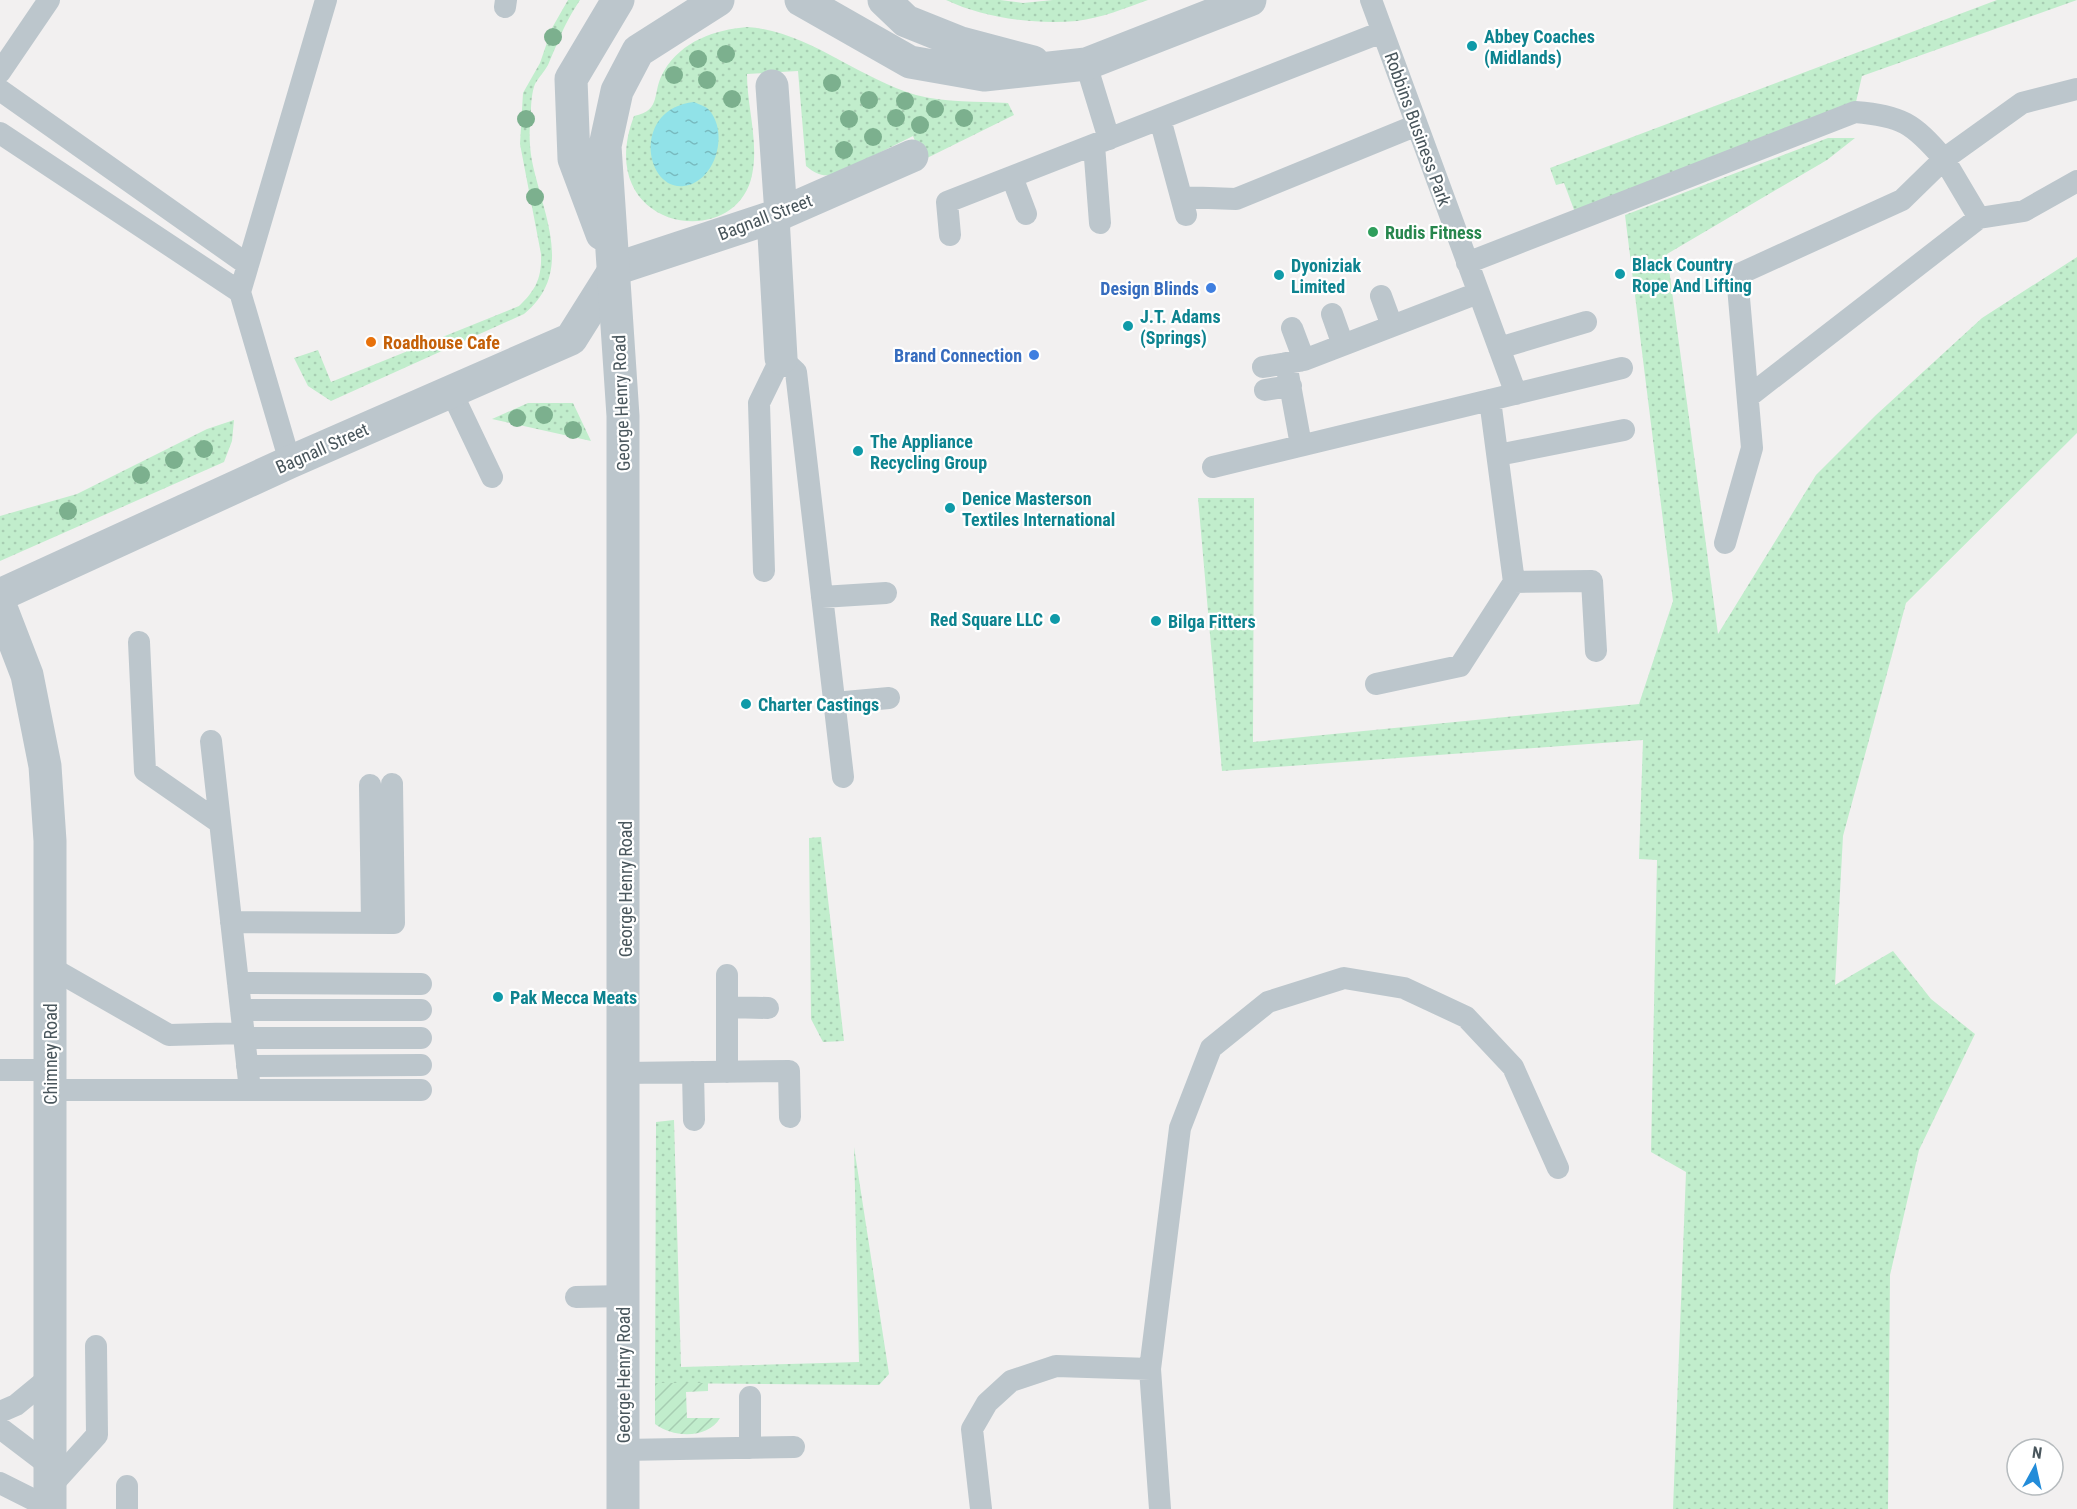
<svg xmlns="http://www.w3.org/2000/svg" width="2077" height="1509" font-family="'Roboto Condensed',sans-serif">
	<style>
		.grass { fill: url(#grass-dots) }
		.garden { fill: url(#garden-furrows) }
		.water { fill: url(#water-ripples) }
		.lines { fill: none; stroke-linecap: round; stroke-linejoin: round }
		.service { stroke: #bcc6cc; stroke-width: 22 }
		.minor { stroke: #bcc6cc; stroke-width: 33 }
		.tertiary { stroke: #bcc6cc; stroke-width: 33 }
		.tree { fill: #7cb08e }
		.culture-dot { fill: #0f9aa8; stroke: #fff; stroke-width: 2 }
		.leisure-dot { fill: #2e9e5b; stroke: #fff; stroke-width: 2 }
		.shop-dot { fill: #3f7fe0; stroke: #fff; stroke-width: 2 }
		.food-dot { fill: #e8710a; stroke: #fff; stroke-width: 2 }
		.labels { text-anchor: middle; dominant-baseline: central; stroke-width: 4.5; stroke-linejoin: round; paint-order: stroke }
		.culture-label { font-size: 18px; font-weight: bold; fill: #0d838f; stroke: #fff; text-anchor: start }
		.street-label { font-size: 18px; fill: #49565c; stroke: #fff }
		.leisure-label { font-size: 18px; font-weight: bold; fill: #27864d; stroke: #fff; text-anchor: start }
		.shop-label { font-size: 18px; font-weight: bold; fill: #366cbe; stroke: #fff; text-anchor: end }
		.food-label { font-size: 18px; font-weight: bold; fill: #c56008; stroke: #fff; text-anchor: start }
	</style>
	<defs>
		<pattern id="grass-dots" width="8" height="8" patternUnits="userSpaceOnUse" patternTransform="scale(1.5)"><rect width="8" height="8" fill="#c1edcc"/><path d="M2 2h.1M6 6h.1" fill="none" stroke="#a7cdb2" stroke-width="1.8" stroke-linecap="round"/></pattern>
		<pattern id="garden-furrows" width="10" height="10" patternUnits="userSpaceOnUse" patternTransform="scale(1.5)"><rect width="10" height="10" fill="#c1edcc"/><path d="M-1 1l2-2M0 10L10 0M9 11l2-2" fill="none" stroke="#a7cdb2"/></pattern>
		<pattern id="water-ripples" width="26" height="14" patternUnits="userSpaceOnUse" patternTransform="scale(1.5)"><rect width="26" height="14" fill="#91e2e8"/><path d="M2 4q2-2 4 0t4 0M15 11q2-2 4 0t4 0" fill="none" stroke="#78babf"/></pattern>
	</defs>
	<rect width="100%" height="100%" fill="#f2f0f0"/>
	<path class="grass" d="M 568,0 L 580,0 C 564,24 559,40 548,65 C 544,72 539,77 535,84 C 532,91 531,104 531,111 C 529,128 529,145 532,161 C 543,215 575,272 524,314 L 331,401 L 308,386 L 294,358 L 318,350 L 331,382 L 519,306 C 536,290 542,277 541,254 L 520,144 L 523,93 L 540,63 L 552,28 Z
		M 946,0 L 1000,0 L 1023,3 L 1053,0 L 1148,0 C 1126,8 1101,18 1077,21 C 1035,25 984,18 946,0 Z
		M 1997,0 L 2077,0 L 1862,76 L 1856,102 L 1576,215 L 1564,183 L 1556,185 L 1550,168 Z
		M 747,27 C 808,31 857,78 916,95 C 945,103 979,101 1008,103 L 1014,115 L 923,160 L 913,136 L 837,174 C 823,177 817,175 806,166 L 798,71 L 747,74 C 747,107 759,142 752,175 C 736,254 591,230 634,116 C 663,110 651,92 664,71 C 682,41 714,30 747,27 Z
		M 1828,138 L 1855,138 L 1827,160 L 1667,254 L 1718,634 L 1816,475 L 1876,415 L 1982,318 L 2077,257 L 2077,433 L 1906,603 L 1843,836 L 1835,985 L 1893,951 L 1931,999 L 1975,1034 L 1919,1150 L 1890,1275 L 1888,1509 L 1673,1509 L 1686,1172 L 1651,1152 L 1657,860 L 1639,859 L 1643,740 L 1222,771 L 1198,498 L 1254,498 L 1253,742 L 1639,704 L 1673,601 L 1625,215 Z
		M 528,403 L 573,403 L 591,441 L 492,419 Z
		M 234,420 L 232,441 L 224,462 L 0,561 L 0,516 L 77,494 L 207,429 Z
		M 821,837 L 844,1041 L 823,1042 L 811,1019 L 809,838 Z
		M 674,1120 L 681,1367 L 859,1362 L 854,1147 L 889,1374 L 879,1385 L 655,1383 L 656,1122 Z"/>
	<path class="garden" d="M 655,1383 L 708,1383 L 708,1391 L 686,1392 L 687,1418 L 720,1418 C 708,1439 673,1438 655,1424 Z"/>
	<path class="water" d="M 694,102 C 698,104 704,106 707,108 C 730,129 717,182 684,186 C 645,191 631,109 694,102 Z"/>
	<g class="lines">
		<path class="service" d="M 1371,0 L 1516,394
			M 505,7 L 506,0
			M 1086,64 L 1109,139
			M 0,72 L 49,0
			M 0,90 L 248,265
			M 1160,119 L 1186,215
			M 0,133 L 240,292
			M 1094,145 L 1100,223
			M 1012,177 L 1026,214
			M 1182,197 L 1236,199 L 1417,125
			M 1979,218 L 1944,159 L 2022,103 L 2077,89
			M 950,235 L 947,202 L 1382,32
			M 1467,263 L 1855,112 C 1902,116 1913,123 1944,159 L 1902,200 L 1737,275 L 1752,448 L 1725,543
			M 1381,296 L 1392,326
			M 1332,314 L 1343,345
			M 1292,328 L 1304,360 L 1478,293
			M 1499,348 L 1586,322
			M 1286,363 L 1301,445
			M 1263,367 L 1299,361
			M 1265,390 L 1291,386
			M 451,391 L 492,477
			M 1748,397 L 1979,218 L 2024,211 L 2077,181
			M 1498,455 L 1624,430
			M 290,462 L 240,292 L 326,0
			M 1213,467 L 1622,368
			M 764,571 L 759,403 L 781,358 L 796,372 L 843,777
			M 1514,582 L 1592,581 L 1596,651
			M 822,597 L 886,593
			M 139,642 L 145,771 L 220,823
			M 1376,684 L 1460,666 L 1514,582 L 1490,400
			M 834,703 L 889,698
			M 211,741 L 250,1090
			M 370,785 L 372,923
			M 231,922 L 394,923 L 392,784
			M 50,967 L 169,1035 L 244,1033
			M 727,975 L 727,1072
			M 238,983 L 421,984
			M 727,1007 L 768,1008
			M 241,1010 L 421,1010
			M 244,1038 L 421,1038
			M 247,1066 L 421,1065
			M 0,1070 L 50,1070
			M 693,1072 L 694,1120
			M 624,1073 L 789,1071 L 790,1117
			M 50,1090 L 421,1090
			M 576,1297 L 624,1296
			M 750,1397 L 750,1448
			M 0,1412 L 16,1405 L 50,1377
			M 0,1428 L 50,1466
			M 623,1450 L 794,1447
			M 0,1483 L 50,1508
			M 127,1486 L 127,1509
			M 50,1487 L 97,1435 L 96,1346
			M 981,1509 L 972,1429 L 987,1403 L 1011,1381 L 1056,1366 L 1150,1369
			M 1160,1509 L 1150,1369 L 1180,1128 L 1211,1048 L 1268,1002 L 1344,978 L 1404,988 L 1466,1017 L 1513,1067 L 1558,1168"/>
		<path class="minor" d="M 772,86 L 781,214
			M 773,217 L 781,358
			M 0,595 L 290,462 L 571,339 L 615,269 L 773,217 L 912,156
			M 0,605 L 27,675 L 45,766 L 50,841 L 50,1509"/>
		<path class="tertiary" d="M 801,0 L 910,62 L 984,75 L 1086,64 L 1250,0
			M 884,0 L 906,21 L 961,43 L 1033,62
			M 602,234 L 574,159 L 571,79 L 618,0
			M 623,1509 L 623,416 L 605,146 L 617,91 L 638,51 L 718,0"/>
	</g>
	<g class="tree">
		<circle cx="553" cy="37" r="9"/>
		<circle cx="726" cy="54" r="9"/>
		<circle cx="698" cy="59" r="9"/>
		<circle cx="674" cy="75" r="9"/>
		<circle cx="707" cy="80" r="9"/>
		<circle cx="832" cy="83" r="9"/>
		<circle cx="732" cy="99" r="9"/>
		<circle cx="869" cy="100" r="9"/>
		<circle cx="905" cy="101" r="9"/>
		<circle cx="935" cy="109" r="9"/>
		<circle cx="896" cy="118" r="9"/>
		<circle cx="964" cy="118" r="9"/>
		<circle cx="526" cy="119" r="9"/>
		<circle cx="849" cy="119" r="9"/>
		<circle cx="920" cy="125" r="9"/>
		<circle cx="873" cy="137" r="9"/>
		<circle cx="844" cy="150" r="9"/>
		<circle cx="535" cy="197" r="9"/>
		<circle cx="544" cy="415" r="9"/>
		<circle cx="517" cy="418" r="9"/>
		<circle cx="573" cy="430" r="9"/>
		<circle cx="204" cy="449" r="9"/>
		<circle cx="174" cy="460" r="9"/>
		<circle cx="141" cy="475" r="9"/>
		<circle cx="68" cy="511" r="9"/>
	</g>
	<g class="culture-dot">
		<circle cx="1472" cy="46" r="6"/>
		<circle cx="1620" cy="274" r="6"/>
		<circle cx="1279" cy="275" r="6"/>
		<circle cx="1128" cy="326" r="6"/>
		<circle cx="858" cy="451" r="6"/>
		<circle cx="950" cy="508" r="6"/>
		<circle cx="1055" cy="619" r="6"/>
		<circle cx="1156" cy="621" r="6"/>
		<circle cx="746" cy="704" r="6"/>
		<circle cx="498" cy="997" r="6"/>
	</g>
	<circle class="leisure-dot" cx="1373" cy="232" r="6"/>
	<g class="shop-dot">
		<circle cx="1211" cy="288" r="6"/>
		<circle cx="1034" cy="355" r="6"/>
	</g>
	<circle class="food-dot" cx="371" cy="342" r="6"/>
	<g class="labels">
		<g class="culture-label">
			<text x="1484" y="36">Abbey Coaches<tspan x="1484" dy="21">(Midlands)</tspan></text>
			<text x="1632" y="264">Black Country<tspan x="1632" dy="21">Rope And Lifting</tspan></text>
			<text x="1291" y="265">Dyoniziak<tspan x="1291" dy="21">Limited</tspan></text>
			<text x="1140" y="316">J.T. Adams<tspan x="1140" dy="21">(Springs)</tspan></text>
			<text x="870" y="441">The Appliance<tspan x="870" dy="21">Recycling Group</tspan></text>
			<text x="962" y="498">Denice Masterson<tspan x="962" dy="21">Textiles International</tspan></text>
			<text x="1043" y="619" text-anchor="end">Red Square LLC</text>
			<text x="1168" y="621">Bilga Fitters</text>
			<text x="758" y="704">Charter Castings</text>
			<text x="510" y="997">Pak Mecca Meats</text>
		</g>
		<g class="street-label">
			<text transform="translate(1418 129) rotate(70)">Robbins Business Park</text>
			<text transform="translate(765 217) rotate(-21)">Bagnall Street</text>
			<text transform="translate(621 403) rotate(-92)">George Henry Road</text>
			<text transform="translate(322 448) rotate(-24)">Bagnall Street</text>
			<text transform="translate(625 889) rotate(-90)">George Henry Road</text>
			<text transform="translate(50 1054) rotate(-90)">Chimney Road</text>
			<text transform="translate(623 1375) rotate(-90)">George Henry Road</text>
		</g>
		<g class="leisure-label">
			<text x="1385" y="232">Rudis Fitness</text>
		</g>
		<g class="shop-label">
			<text x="1199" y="288">Design Blinds</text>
			<text x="1022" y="355">Brand Connection</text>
		</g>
		<g class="food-label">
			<text x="383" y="342">Roadhouse Cafe</text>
		</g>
	</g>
	<g transform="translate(2035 1467) rotate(8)"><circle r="28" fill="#ffffff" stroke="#b6bbbe" stroke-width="1.5"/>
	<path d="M0-4.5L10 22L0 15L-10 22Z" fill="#238cd9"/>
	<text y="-9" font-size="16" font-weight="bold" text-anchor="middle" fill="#49565c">N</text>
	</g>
</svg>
